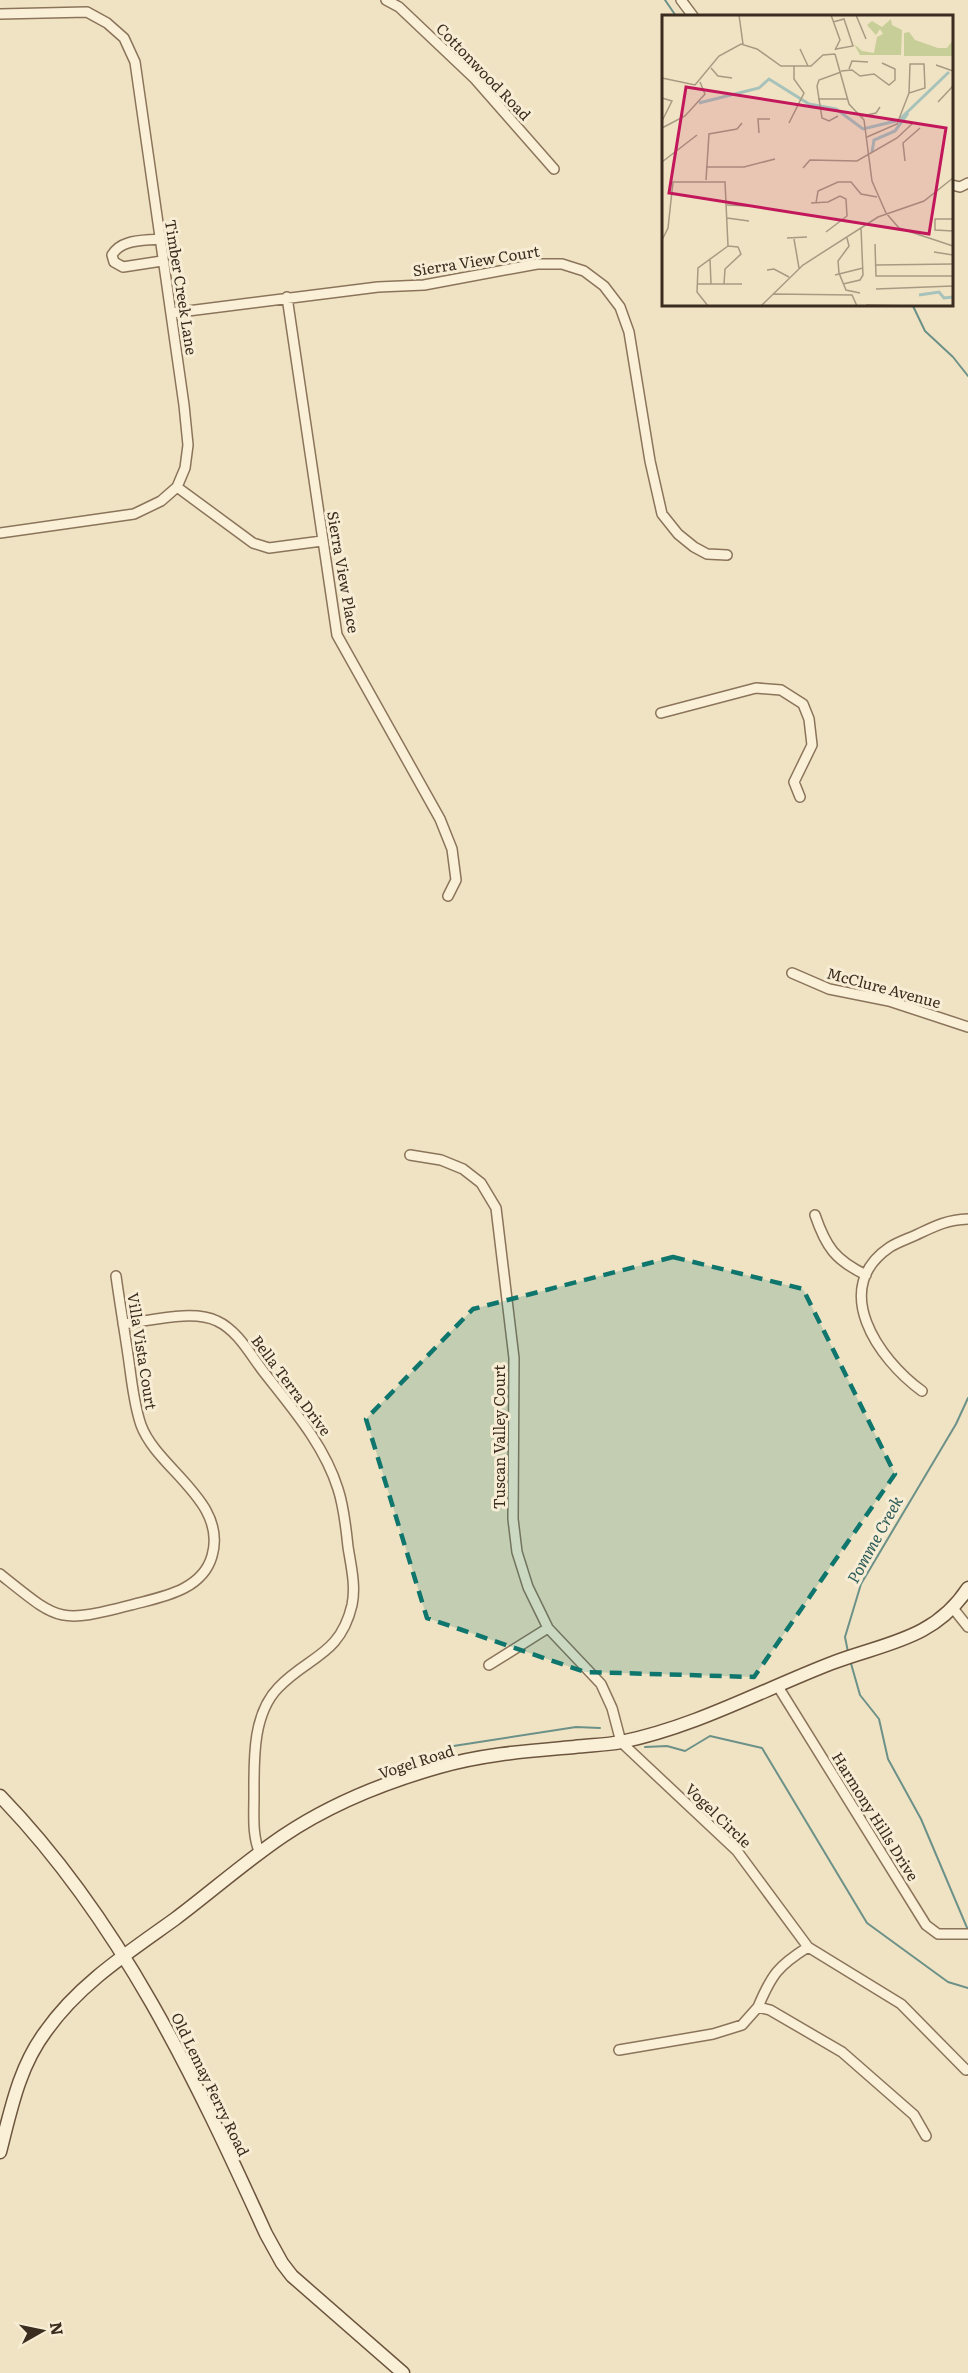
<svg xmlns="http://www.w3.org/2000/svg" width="968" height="2373" font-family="Literata,serif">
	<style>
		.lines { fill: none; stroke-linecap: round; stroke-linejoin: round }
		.stream { stroke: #6c9188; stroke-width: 2 }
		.street-casing { stroke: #8b745a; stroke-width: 12 }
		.secondary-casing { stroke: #6d553d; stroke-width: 15 }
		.street { stroke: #faf0d8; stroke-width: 9 }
		.secondary { stroke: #faf0d8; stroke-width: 12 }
		.marked { fill: #0f766e; fill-opacity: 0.2; stroke: #0f766e; stroke-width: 4.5; stroke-dasharray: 12 8; stroke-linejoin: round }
		.labels { text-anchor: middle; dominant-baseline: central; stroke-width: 6; stroke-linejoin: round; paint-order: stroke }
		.street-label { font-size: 15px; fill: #3a2c1e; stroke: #f7edd4 }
		.water-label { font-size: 16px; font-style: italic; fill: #2d5b58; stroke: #f7edd4 }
		.inset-river { fill: none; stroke: #a6c2ba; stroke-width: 3 }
		.inset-road { fill: none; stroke: #a79a82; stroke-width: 1.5 }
		.view { fill: #c2185b; fill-opacity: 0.15; stroke: #c2185b; stroke-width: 3 }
		.inset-edge { fill: none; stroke: #3a2c1e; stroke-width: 3 }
	</style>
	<rect width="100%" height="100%" fill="#f0e3c4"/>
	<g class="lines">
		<path class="stream" d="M 665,0 L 676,16
			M 912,304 L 925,331 L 953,357 L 968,376
			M 848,1652 L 845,1637 L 861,1584 L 956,1424 L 968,1398
			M 850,1660 L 860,1695 L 879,1719 L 888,1759 L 921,1819 L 968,1930
			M 447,1747 L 576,1727 L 600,1728
			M 645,1747 L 667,1746 L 685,1751 L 710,1736 L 762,1748 L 867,1923 L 948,1982 L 968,1988"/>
		<g class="street-casing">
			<path id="street" d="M 386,0 L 399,7 L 475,79 L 554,169
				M 681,0 L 693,16
				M 0,14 L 87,12 L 107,23 L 124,38 L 135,62 L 184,405 L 188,445 L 185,468 L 177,487 L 161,501 L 134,514 L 0,533
				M 952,185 L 960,187 L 968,183
				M 159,239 C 143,241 121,239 112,255 L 114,262 L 123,267 L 162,261
				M 287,297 L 337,635 L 440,819 L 452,849 L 456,880 L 448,896
				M 172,313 L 378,287 L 424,285 L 537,264 L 562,264 L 584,271 L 604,286 L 620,307 L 629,332 L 650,461 L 662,514 L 678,534 L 694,547 L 707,554 L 727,555
				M 177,487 L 253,543 L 269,548 L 322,541
				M 661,713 L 756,688 L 781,690 L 803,704 L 809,719 L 812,745 L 794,782 L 800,797
				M 792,973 L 829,989 L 889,1001 L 968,1027
				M 410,1155 L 441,1160 L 463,1169 L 481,1183 L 496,1208 L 514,1358 L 513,1519 L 517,1552 L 528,1587 L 548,1628 L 601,1684 L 612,1708 L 621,1742 L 737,1851 L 808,1947 L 901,2004 L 966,2070
				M 815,1215 C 826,1247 835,1260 866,1275
				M 123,1324 C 150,1321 193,1309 217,1321 C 237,1330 250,1354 263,1371 C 291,1407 324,1444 338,1489 C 344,1507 346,1528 348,1547 C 351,1566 356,1586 352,1605 C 340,1656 308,1656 278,1688 C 252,1715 254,1761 254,1796 C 254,1816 252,1835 260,1854
				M 922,1391 C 878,1359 829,1288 890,1247 C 898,1242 907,1239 916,1235 C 935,1226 946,1220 968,1219
				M 0,1574 C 59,1621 57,1624 131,1605 C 161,1597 202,1591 212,1556 C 228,1501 157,1469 141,1425 C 134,1405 132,1383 129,1362 C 125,1333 120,1305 116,1276
				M 952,1607 L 968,1627
				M 489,1665 L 548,1628
				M 777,1685 L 926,1925 L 938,1934 L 968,1934
				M 758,2007 C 772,1974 778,1966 808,1947
				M 619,2050 L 713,2034 L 742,2025 L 758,2007 L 770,2010 L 842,2052 L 914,2115 L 926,2136"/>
		</g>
		<g class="secondary-casing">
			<path id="secondary" d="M 0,1796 C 121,1921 195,2078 266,2234 L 282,2263 L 292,2276 L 403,2373
				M 0,2152 C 11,2109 19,2067 46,2031 C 79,1984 129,1952 175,1919 C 211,1892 246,1861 283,1836 C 329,1805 386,1782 439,1767 C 483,1754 529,1751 574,1747 C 590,1745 606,1745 621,1742 C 695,1727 762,1690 832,1663 C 884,1643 934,1640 968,1588"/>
		</g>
		<use href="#street" class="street"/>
		<use href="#secondary" class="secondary"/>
	</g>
	<path class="marked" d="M 673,1257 L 803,1289 L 895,1474 L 754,1677 L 585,1672 L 427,1618 L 366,1419 L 473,1309 Z"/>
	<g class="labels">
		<g class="street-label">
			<text transform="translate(484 71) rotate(46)">Cottonwood Road</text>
			<text transform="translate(476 260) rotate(-9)">Sierra View Court</text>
			<text transform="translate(182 287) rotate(81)">Timber Creek Lane</text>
			<text transform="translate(344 572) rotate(80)">Sierra View Place</text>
			<text transform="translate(884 987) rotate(15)">McClure Avenue</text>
			<text transform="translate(143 1351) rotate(81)">Villa Vista Court</text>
			<text transform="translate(292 1385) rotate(53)">Bella Terra Drive</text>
			<text transform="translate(498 1437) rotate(-90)">Tuscan Valley Court</text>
			<text transform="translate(416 1761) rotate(-18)">Vogel Road</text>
			<text transform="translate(719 1815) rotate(44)">Vogel Circle</text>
			<text transform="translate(876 1816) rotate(58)">Harmony Hills Drive</text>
			<text transform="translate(211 2084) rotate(64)">Old Lemay Ferry Road</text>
		</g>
		<g class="water-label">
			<text transform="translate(874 1539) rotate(-61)">Pomme Creek</text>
		</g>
	</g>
	<g transform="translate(662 15)">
		<rect width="291" height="291" fill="#f0e3c4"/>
		<path d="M 229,4 L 230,10 L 240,15 L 239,40 L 198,40 L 192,29 L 200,36 L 212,38 L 215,22 L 221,19 L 218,14 L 214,20 L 205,10 L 210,6 L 220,12 ZM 247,17 L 253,25 L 276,33 L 285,33 L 291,25 L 291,41 L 242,41 L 242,18 Z" fill="#c7ce97"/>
		<path class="inset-river" d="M 37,88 L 97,73 L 107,64 L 147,89 L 174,94 L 201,114 L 234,106M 238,104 L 287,57M 210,137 L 212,125 L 233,116 L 246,98M 257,280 L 277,277 L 282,283 L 291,282"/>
		<path class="inset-road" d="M 77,0 L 81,29M 169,0 L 178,25 L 173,35M 194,0 L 204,24M 171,7 L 182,4 L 191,31 L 174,34M 138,34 L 146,51M 173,39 L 187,89 L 202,105 L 210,166 L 224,198M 274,50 L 291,56M 49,53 L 56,61 L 70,63M 187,54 L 190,46 L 206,47M 179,56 L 190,55 L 198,61 L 212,59 L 227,70 L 233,65 L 233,54 L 220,48M 0,63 L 33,70 L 57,41 L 79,29 L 95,34 L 119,51 L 149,51 L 161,40 L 173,39M 0,83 L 10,86 L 0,106M 156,84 L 186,84M 276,87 L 291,71M 176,101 L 167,106 L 160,103 L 155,71 L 157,65 L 179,57M 200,101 L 214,98 L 218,92M 127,108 L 142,78 L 132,64 L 132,51M 0,113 L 23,101 L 43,79 L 38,67M 97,118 L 96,104 L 108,104M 205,122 L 235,109 L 247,78 L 263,73 L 262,49 L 248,49 L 247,78M 243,146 L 241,128 L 258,113M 0,147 L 35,120M 44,152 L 82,152 L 113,144M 141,153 L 148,145 L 195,146 L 235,123 L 251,108M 44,165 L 47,119 L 75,114 L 80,108M 149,188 L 166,187 L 178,181 L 184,184 L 185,201 L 164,217M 154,188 L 156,176 L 176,167 L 189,167 L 199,179 L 215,182M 65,190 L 86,191M 224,198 L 237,213 L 291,231M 65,203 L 87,206M 291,204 L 273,204 L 273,215 L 291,216M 125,223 L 145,222M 185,223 L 187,231 L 176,246 L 177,258 L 184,275 L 198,278M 132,224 L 137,253M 0,225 L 6,213 L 11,167 L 63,167 L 66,231 L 36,253 L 35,277 L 46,291M 213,229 L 214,261 L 291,261M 272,237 L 291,240M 48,244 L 49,269M 213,250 L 291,249M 105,255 L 112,254 L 127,262M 173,260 L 201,253M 35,269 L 80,269M 62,269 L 63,254 L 79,239 L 76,232 L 66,231M 181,269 L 198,265 L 201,260 L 199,213M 214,274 L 291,271M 111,279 L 190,280 L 195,291M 204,290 L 252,291M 99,291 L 141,250 L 216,202 L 262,186 L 291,163"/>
		<path class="view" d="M 24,72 L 284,113 L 267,219 L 7,178 Z"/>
		<rect width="291" height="291" class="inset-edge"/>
	</g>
	<g transform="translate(42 2331) rotate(81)" stroke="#f7edd4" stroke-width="4.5" paint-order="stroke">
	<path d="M0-4.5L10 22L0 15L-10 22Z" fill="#3a2c1e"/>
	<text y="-9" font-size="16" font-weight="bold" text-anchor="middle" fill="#3a2c1e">N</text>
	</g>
</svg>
